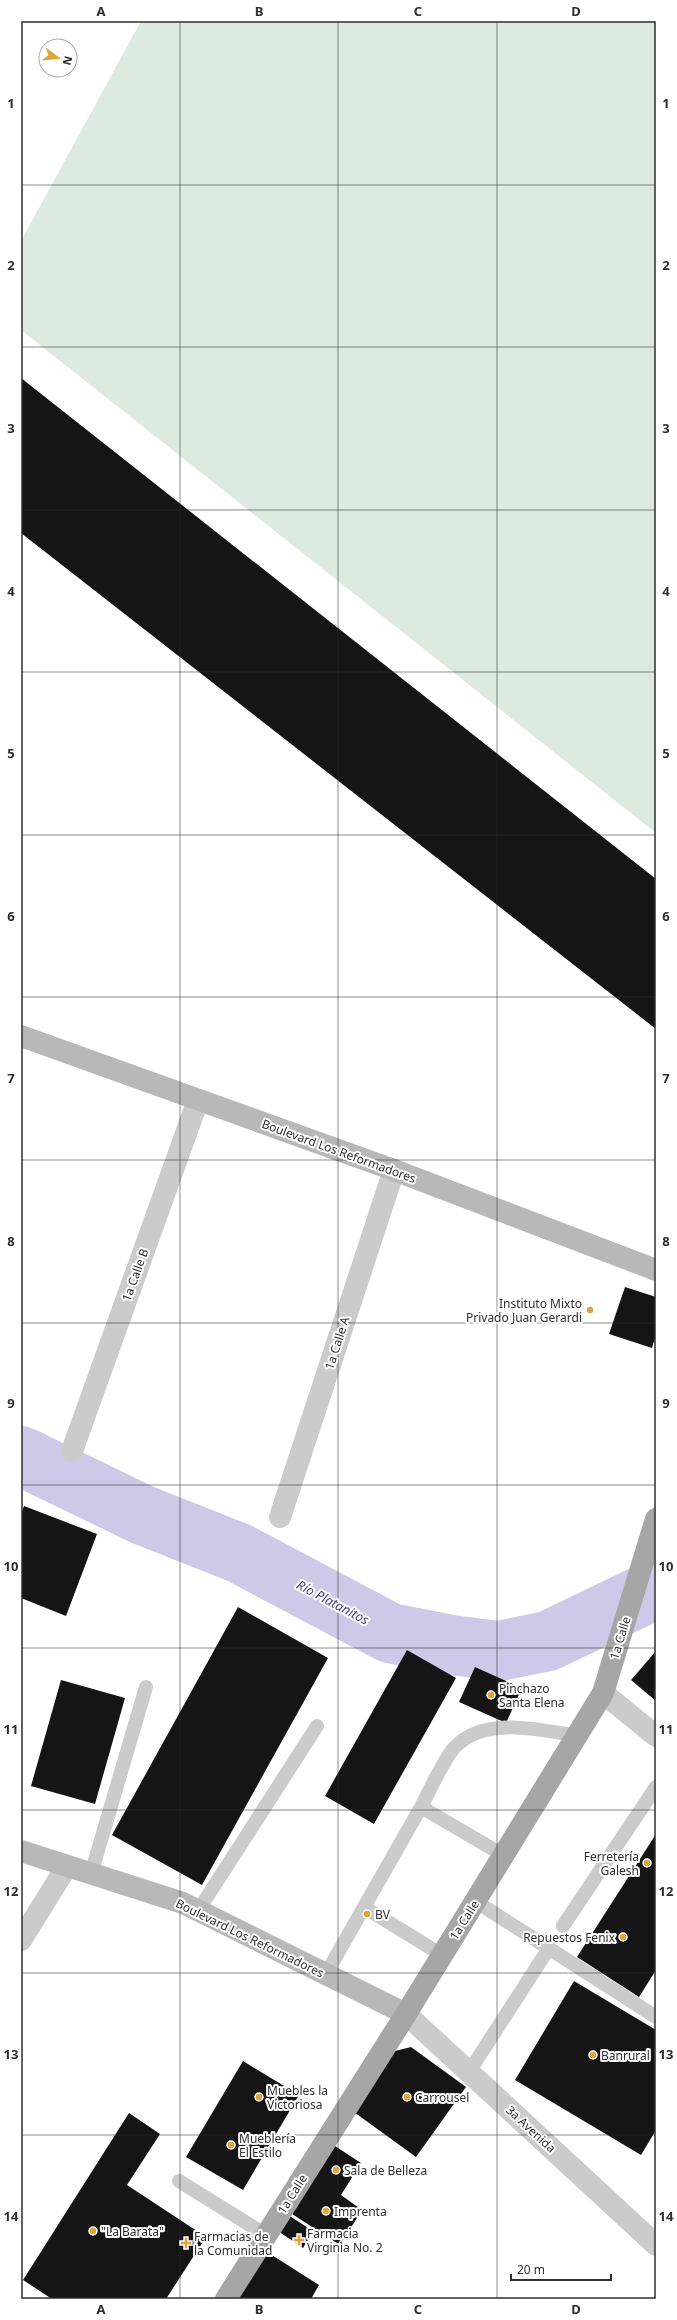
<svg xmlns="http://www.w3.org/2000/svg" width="677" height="2320" font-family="'Noto Sans',sans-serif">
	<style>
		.park { fill: #dceadf }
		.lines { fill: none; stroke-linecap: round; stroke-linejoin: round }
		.river { stroke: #cdc9e9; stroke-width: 60 }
		.building { fill: #151515 }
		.lane { stroke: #cbcbcb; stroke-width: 14 }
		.street { stroke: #cbcbcb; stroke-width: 22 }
		.secondary { stroke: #b8b8b8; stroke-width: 22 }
		.primary { stroke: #a6a6a6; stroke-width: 22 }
		.grid { fill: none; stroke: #2e2e2e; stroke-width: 1; stroke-opacity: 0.55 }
		.poi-dot { fill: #dba539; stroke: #fff; stroke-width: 1.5 }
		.labels { text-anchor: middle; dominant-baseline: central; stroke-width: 4; stroke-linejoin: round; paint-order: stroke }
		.street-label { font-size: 12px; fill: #2e2e2e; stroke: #fff }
		.poi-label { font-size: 12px; fill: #2e2e2e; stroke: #fff; text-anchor: start }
		.water-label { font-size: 13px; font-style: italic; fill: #4a408b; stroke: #fff }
		.neatline { fill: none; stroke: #2e2e2e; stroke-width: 1.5 }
		.grid-label { font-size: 13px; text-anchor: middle; font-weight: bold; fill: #2e2e2e }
	</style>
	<rect width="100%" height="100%" fill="#fff"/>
	<path class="park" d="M 141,21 L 656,21 L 656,833 L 21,330 L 21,241 Z"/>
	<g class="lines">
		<path class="river" d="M 21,1456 L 143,1515 L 239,1553 L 390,1633 L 451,1645 L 499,1651 L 548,1641 L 656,1589"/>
	</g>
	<path class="building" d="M 21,378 L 656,879 L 656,1029 L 21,533 Z
		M 625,1287 L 656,1297 L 656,1335 L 652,1348 L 609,1334 Z
		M 24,1506 L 97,1534 L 66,1616 L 21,1598 L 21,1514 Z
		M 238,1607 L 328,1658 L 202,1885 L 112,1835 Z
		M 407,1650 L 456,1678 L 374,1824 L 325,1796 Z
		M 656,1651 L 656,1701 L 631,1680 Z
		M 475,1667 L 522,1688 L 506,1723 L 459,1702 Z
		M 61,1680 L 125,1698 L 95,1804 L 31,1786 Z
		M 656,1834 L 656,1970 L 639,1997 L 577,1957 Z
		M 574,1981 L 656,2030 L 656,2130 L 641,2155 L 515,2080 Z
		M 411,2047 L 466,2087 L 416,2157 L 347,2107 L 387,2053 Z
		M 243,2061 L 299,2095 L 243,2190 L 186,2157 Z
		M 129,2113 L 160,2134 L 127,2185 L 206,2237 L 166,2299 L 52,2299 L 23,2280 Z
		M 332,2144 L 361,2163 L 341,2195 L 362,2210 L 340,2245 L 289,2212 Z
		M 288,2215 L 313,2231 L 303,2248 L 278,2231 Z
		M 267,2252 L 319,2285 L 311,2299 L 238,2299 Z"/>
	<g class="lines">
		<path class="lane" d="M 421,1807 C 429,1792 444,1759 454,1748 C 484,1715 541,1730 578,1736
			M 91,1874 L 146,1687
			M 475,1901 L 656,2017
			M 364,1907 L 442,1955
			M 198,1911 L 317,1726
			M 563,1926 L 656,1787
			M 326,1974 L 421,1807 L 503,1855
			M 469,2072 L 549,1948
			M 179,2181 L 266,2235"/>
		<path class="street" d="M 72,1451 L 198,1100
			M 280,1517 L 394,1170
			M 603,1693 L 656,1736
			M 21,1940 L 67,1866
			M 406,2014 L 656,2245"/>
		<path class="secondary" d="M 21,1036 L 394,1170 L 656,1270
			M 21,1851 L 183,1903 L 406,2014"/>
		<path class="primary" d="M 226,2299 L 406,2014 L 603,1693 L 656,1519"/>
	</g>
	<path class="grid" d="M 180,21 L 180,2299M 338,21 L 338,2299M 497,21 L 497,2299M 21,185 L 656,185M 21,347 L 656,347M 21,510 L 656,510M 21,672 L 656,672M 21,835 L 656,835M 21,997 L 656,997M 21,1160 L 656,1160M 21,1323 L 656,1323M 21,1485 L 656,1485M 21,1648 L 656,1648M 21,1810 L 656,1810M 21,1973 L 656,1973M 21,2135 L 656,2135"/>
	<g class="poi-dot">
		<circle cx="590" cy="1310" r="4"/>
		<circle cx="491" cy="1695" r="4"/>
		<circle cx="647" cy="1863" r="4"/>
		<circle cx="367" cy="1914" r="4"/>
		<circle cx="623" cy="1937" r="4"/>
		<circle cx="593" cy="2055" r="4"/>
		<circle cx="259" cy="2097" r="4"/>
		<circle cx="407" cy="2097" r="4"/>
		<circle cx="231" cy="2145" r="4"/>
		<circle cx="336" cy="2170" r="4"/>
		<circle cx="326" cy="2211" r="4"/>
		<circle cx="93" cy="2231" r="4"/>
		<path d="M297 2234h4v4h4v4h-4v4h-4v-4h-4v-4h4z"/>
		<path d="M184 2237h4v4h4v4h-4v4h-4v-4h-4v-4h4z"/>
	</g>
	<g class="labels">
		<g class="street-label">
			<text transform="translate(339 1151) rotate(20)">Boulevard Los Reformadores</text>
			<text transform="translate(135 1275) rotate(-70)">1a Calle B</text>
			<text transform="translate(337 1343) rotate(-72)">1a Calle A</text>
			<text transform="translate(620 1638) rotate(-73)">1a Calle</text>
			<text transform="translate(464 1920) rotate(-58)">1a Calle</text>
			<text transform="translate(250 1938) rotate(26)">Boulevard Los Reformadores</text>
			<text transform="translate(531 2129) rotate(43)">3a Avenida</text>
			<text transform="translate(292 2194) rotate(-58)">1a Calle</text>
		</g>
		<g class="poi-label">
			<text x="582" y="1303" text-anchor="end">Instituto Mixto<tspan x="582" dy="14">Privado Juan Gerardi</tspan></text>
			<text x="499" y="1688">Pinchazo<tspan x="499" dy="14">Santa Elena</tspan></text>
			<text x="639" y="1856" text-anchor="end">Ferretería<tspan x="639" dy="14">Galesh</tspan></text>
			<text x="375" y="1914">BV</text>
			<text x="615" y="1937" text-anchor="end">Repuestos Fenix</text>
			<text x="601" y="2055">Banrural</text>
			<text x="267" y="2090">Muebles la<tspan x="267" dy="14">Victoriosa</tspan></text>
			<text x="415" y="2097">Carrousel</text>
			<text x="239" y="2138">Mueblería<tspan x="239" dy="14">El Estilo</tspan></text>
			<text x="344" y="2170">Sala de Belleza</text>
			<text x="334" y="2211">Imprenta</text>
			<text x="101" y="2231">"La Barata"</text>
			<text x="307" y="2233">Farmacia<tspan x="307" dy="14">Virginia No. 2</tspan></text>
			<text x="194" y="2236">Farmacias de<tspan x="194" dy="14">la Comunidad</tspan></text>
		</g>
		<g class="water-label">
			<text transform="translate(333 1602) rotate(28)">Río Platanitos</text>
		</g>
	</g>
	<rect width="677" height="2320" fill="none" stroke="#ffffff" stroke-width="44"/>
	<g transform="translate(58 58) rotate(106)"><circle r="19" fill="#ffffff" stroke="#ababab"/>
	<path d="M0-3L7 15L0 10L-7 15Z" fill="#dba539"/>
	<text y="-6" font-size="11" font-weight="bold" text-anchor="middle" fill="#2e2e2e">N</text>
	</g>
	<path d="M511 2274v6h100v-6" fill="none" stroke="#2e2e2e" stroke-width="2"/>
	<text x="517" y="2274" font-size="12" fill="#2e2e2e" stroke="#ffffff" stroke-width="3" paint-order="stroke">20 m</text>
	<rect x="22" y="22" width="633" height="2276" class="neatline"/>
	<g class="grid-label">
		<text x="101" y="16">A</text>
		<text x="259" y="16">B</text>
		<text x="418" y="16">C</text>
		<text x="576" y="16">D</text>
		<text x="11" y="108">1</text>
		<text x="666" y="108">1</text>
		<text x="11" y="270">2</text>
		<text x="666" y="270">2</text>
		<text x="11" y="433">3</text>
		<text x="666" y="433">3</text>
		<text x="11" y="596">4</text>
		<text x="666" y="596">4</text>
		<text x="11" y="758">5</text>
		<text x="666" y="758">5</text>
		<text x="11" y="921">6</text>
		<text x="666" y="921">6</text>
		<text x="11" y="1083">7</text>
		<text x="666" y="1083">7</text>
		<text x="11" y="1246">8</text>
		<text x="666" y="1246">8</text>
		<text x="11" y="1408">9</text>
		<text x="666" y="1408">9</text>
		<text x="11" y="1571">10</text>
		<text x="666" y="1571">10</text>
		<text x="11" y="1734">11</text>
		<text x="666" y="1734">11</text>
		<text x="11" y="1896">12</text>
		<text x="666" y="1896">12</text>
		<text x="11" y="2059">13</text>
		<text x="666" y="2059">13</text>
		<text x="11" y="2221">14</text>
		<text x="666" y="2221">14</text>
		<text x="101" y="2314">A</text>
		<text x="259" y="2314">B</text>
		<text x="418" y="2314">C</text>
		<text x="576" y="2314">D</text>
	</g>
</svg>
